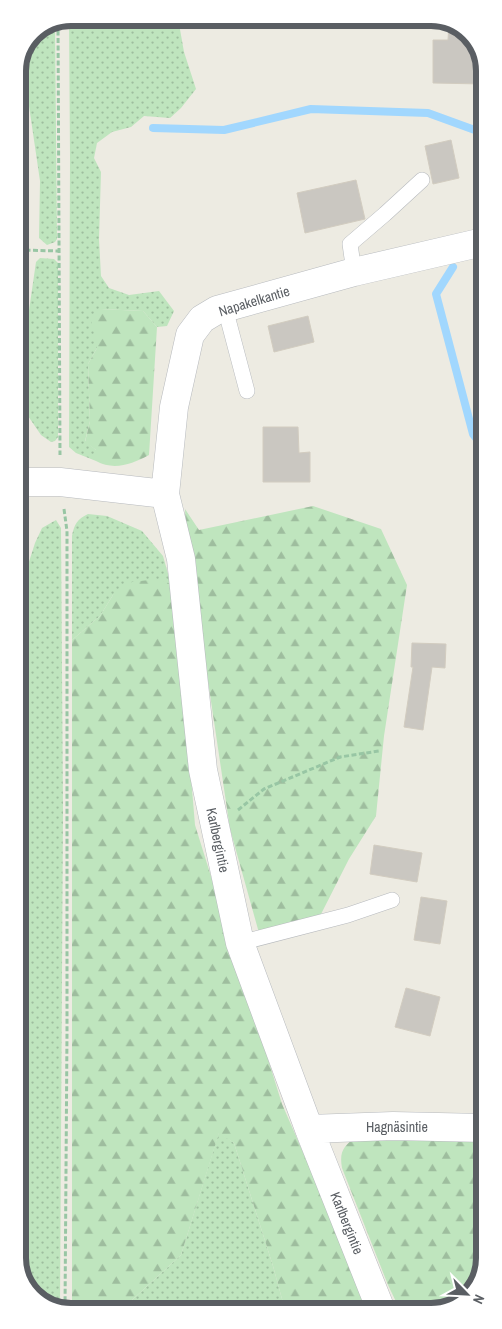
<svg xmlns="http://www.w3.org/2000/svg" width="502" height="1329" font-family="'Archivo Narrow',sans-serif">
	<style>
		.grass { fill: url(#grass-dots) }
		.forest { fill: url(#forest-firs) }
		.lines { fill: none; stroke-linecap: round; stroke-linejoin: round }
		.stream { stroke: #a1d7fe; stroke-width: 8 }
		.building { fill: #cac7c1; stroke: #d2ccc0 }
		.service-casing { stroke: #b7babe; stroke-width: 16 }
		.minor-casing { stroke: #b7babe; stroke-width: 29 }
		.path { stroke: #98c6a4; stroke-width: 3; stroke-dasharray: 5 2.5; stroke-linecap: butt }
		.service { stroke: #fff; stroke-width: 15 }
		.minor { stroke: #fff; stroke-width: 28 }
		.labels { text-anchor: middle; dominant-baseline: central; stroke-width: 4; stroke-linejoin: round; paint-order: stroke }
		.street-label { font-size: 14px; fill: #5a5e63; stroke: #fff }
		.rim { fill: none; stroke: #5a5e63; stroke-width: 6 }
	</style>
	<defs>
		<pattern id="grass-dots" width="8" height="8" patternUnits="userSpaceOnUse" patternTransform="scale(1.25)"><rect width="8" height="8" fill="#bfe5be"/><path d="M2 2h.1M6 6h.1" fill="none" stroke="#9ebd9e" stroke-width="1.8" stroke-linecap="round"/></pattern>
		<pattern id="forest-firs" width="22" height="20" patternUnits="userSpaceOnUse" patternTransform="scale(1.25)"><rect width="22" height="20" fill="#bfe5be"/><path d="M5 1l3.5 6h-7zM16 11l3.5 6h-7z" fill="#9ebd9e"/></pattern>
	</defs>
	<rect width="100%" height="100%" fill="#edebe2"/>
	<path class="grass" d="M 69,18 L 178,18 L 184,52 L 196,89 L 181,108 L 170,118 L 144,116 L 131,127 L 112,132 L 97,143 L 94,158 L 101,172 L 99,239 L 101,276 L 109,288 L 129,295 L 159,291 L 174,311 L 167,326 L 157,327 L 143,311 L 101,309 L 97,348 L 88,364 L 90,421 L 85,441 L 96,450 L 96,461 L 76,453 L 69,447 L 70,158 Z
		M 55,24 L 57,239 L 55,242 L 47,245 L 39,238 L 40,181 L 29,106 L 28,44 L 33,33 Z
		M 40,258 L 54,259 L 58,263 L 58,437 L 55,441 L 51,442 L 41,435 L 28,416 L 25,396 L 27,324 L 36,262 Z
		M 88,514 L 107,516 L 142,531 L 163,556 L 171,584 L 113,595 L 100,616 L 72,640 L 72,536 C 74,525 77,519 88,514 Z
		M 56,520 L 61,528 L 63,810 L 60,1308 L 38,1300 L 20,1273 L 27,568 L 35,543 L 42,528 Z
		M 219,1132 L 234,1143 L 273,1266 L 285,1310 L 128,1311 L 132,1300 L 181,1255 Z"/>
	<path class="forest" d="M 101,309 L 143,311 L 157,327 L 149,455 C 132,464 114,471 96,461 L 96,450 L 85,442 L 90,421 L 88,364 L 97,348 L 91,319 Z
		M 313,506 L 381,529 L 407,585 L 384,736 L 376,816 L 349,859 L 317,922 L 259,933 L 230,829 L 186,533 L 185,509 L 199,530 Z
		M 158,579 L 171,584 L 183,681 L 195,825 L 282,1104 L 372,1310 L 285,1310 L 273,1266 L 234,1143 L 219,1133 L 181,1255 L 132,1300 L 128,1311 L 72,1311 L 72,640 L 100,616 L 113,595 L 132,582 Z
		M 482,1133 L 480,1272 L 473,1291 L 445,1310 L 400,1310 L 388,1285 L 342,1168 C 339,1151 344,1146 356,1137 Z"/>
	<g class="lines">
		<path class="stream" d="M 153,128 L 224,130 L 311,109 L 428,113 L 483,133
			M 481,223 L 483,221
			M 453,267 L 436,294 L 473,434 L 483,447
			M 477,1279 L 484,1227"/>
	</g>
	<path class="building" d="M 449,23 L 464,29 L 483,57 L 483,84 L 433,83 L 433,40 L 448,40 Z
		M 451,140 L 459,178 L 433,184 L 425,146 Z
		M 356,180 L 365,219 L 305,233 L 297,193 Z
		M 308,316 L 314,342 L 274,352 L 268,326 Z
		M 263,427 L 298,427 L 299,453 L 310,452 L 310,482 L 263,482 Z
		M 412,643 L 446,644 L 445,668 L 432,667 L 423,730 L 404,727 L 413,667 L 411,667 Z
		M 374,845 L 422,853 L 417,882 L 370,874 Z
		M 421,897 L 447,901 L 440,944 L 414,940 Z
		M 406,988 L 440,997 L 430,1036 L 395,1027 Z"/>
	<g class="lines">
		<g class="service-casing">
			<path id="service" d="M 354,272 L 350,244 L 385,214 L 422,180
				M 225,308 L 247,391
				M 240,943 L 348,915 L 392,900"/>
		</g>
		<g class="minor-casing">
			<path id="minor" d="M 18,482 L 60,482 L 165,494 L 181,559 L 203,770 L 240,943 L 309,1129 L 381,1310
				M 165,494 L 174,407 L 190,335 L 202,319 L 217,310 L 354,272 L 483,242
				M 309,1129 L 393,1126 L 484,1128"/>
		</g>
		<path class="path" d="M 58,23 L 60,455
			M 18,250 L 60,251
			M 64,509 L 67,531 L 67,1033 L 65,1310
			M 238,810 L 264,789 L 340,757 L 379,751"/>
		<use href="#service" class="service"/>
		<use href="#minor" class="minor"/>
	</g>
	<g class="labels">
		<g class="street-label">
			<text transform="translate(254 301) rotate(-17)">Napakelkantie</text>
			<text transform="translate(218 840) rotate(78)">Karlbergintie</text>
			<text x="397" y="1127">Hagnäsintie</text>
			<text transform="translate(347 1223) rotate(68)">Karlbergintie</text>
		</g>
	</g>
	<path d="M0 0H502V1329H0ZM71 26H431A45 45 0 0 1 476 71V1258A45 45 0 0 1 431 1303H71A45 45 0 0 1 26 1258V71A45 45 0 0 1 71 26Z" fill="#fff" fill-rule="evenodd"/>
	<path class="rim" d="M71 26H431A45 45 0 0 1 476 71V1258A45 45 0 0 1 431 1303H71A45 45 0 0 1 26 1258V71A45 45 0 0 1 71 26Z"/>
	<g transform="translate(467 1294) rotate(114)" stroke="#ffffff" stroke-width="4" paint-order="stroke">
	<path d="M0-4L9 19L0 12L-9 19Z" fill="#5a5e63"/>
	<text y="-8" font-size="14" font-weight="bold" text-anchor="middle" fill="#5a5e63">N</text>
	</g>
</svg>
